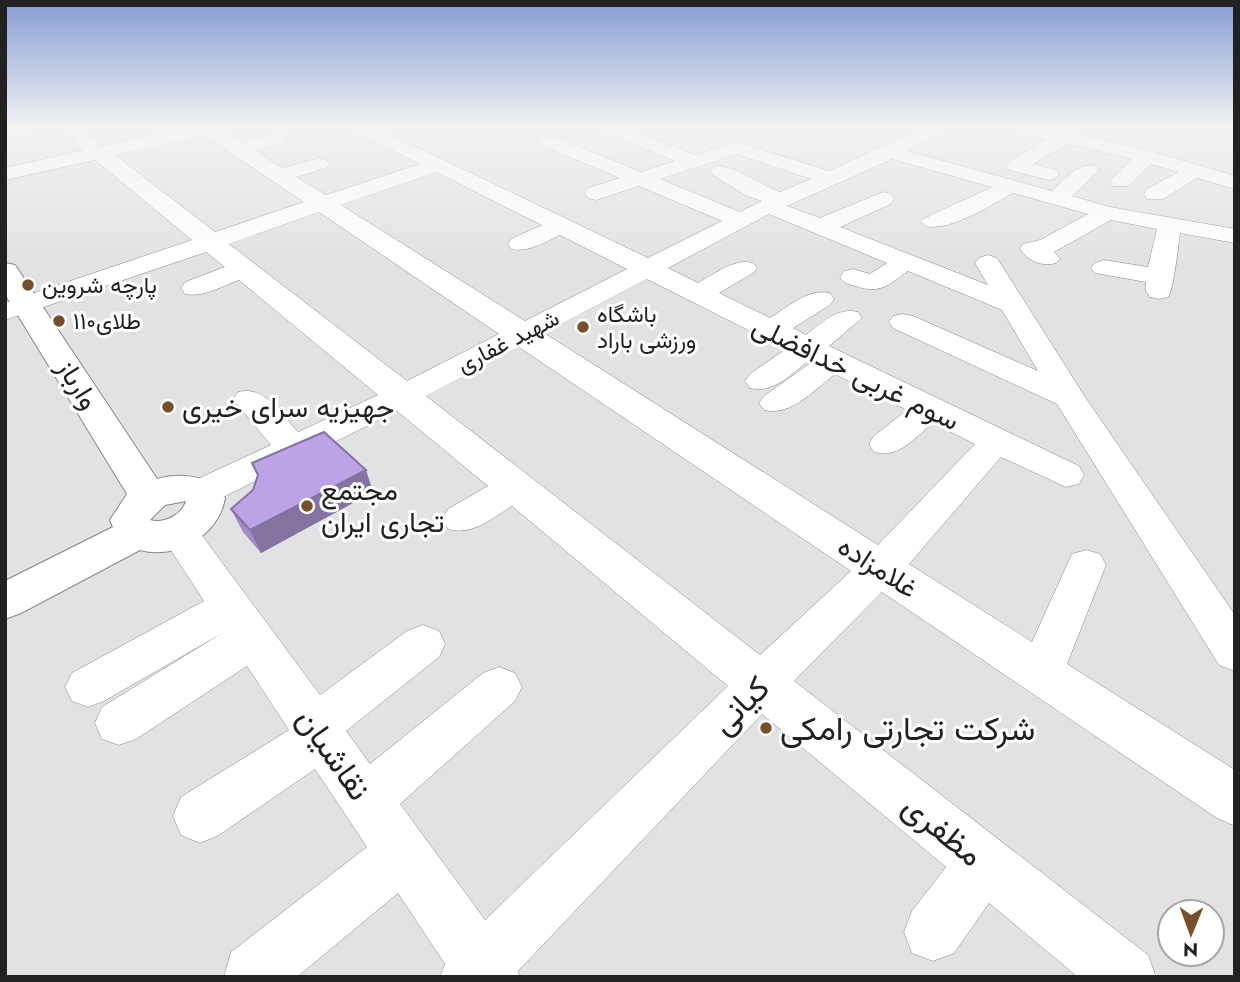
<svg xmlns="http://www.w3.org/2000/svg" width="1240" height="982" font-family="Jost,Vazirmatn,sans-serif">
	<style>
		.lines { fill: none; stroke-linecap: round; stroke-linejoin: round }
		.minor-casing { stroke: #878689; stroke-width: 1 }
		.major-casing { stroke: #878689; stroke-width: 2 }
		.minor { fill: #fff; fill-rule: evenodd }
		.major { fill: #fff; fill-rule: evenodd }
		.wall { fill: #a28cc5 }
		.shaded-wall { fill: #8472a0 }
		.building { fill: #bca3e5; stroke: #8472a0; stroke-width: 2 }
		.poi-dot { fill: #75502b; stroke: #fff; stroke-width: 2.5 }
		.labels { text-anchor: middle; dominant-baseline: central; stroke-width: 6; stroke-linejoin: round; paint-order: stroke }
		.far-poi-label { font-size: 23px; fill: #212122; stroke: #fff; text-anchor: start }
		.far-street-label { font-size: 23px; fill: #212122; stroke: #fff }
		.street-label { font-size: 28px; fill: #212122; stroke: #fff }
		.poi-label { font-size: 28px; fill: #212122; stroke: #fff; text-anchor: start }
		.near-street-label { font-size: 33px; fill: #212122; stroke: #fff }
		.near-poi-label { font-size: 33px; fill: #212122; stroke: #fff; text-anchor: start }
	</style>
	<rect width="100%" height="100%" fill="#e2e1e4"/>
	<g class="lines">
		<g class="minor-casing">
			<path id="minor" d="M 5,127 L 26,127 L 30,132 L 21,138 L 14,136 Z
				M 58,127 L 78,127 L 103,146 L 189,127 L 222,127 L 221,129 L 242,143 L 279,133 L 286,135 L 289,139 L 286,143 L 256,151 L 282,168 L 319,158 L 326,160 L 329,164 L 326,168 L 296,177 L 326,195 L 420,164 L 354,131 L 352,127 L 375,127 L 648,258 L 722,221 L 639,186 L 596,200 L 588,198 L 585,193 L 588,188 L 620,178 L 541,145 L 538,141 L 541,137 L 555,137 L 641,172 L 675,161 L 602,131 L 600,127 L 625,127 L 695,155 L 737,142 L 829,171 L 924,127 L 946,127 L 944,131 L 907,151 L 1052,191 C 1065,180 1079,161 1096,166 L 1099,170 L 1072,196 L 1110,207 L 1235,229 L 1235,243 L 1180,233 C 1178,246 1174,289 1168,297 L 1159,299 L 1150,297 L 1146,291 L 1146,282 L 1095,273 L 1091,268 L 1095,263 L 1104,260 L 1148,267 L 1157,229 L 1111,220 L 1054,252 L 1060,258 L 1056,263 C 1042,267 1028,261 1020,249 L 1023,244 L 1040,240 L 1088,214 L 1013,193 C 991,205 950,232 925,226 L 921,221 C 924,217 981,193 992,187 L 892,159 L 787,206 L 820,218 L 883,192 L 891,194 L 894,199 L 891,204 L 840,227 L 988,285 L 975,263 L 979,258 L 988,255 L 997,258 L 1085,397 L 1235,615 L 1235,671 L 1219,665 L 1057,404 L 893,328 L 889,322 L 893,316 L 903,314 L 913,316 L 1038,371 L 1002,310 L 908,271 C 887,286 881,294 855,286 C 847,284 844,283 840,277 L 844,271 L 853,269 L 870,274 L 887,263 L 769,214 L 668,268 L 698,283 C 715,274 734,258 753,263 L 757,268 L 753,273 L 719,293 L 770,318 C 788,307 808,288 830,293 L 834,299 L 830,305 L 793,328 L 806,335 C 822,323 837,307 858,312 L 862,318 L 829,346 L 1079,466 L 1084,475 L 1079,484 L 1066,487 L 1001,457 L 909,564 L 1032,642 L 1072,554 L 1086,550 L 1100,554 L 1106,565 L 1067,664 L 1235,770 L 1235,826 L 1217,818 L 882,592 L 794,681 L 1148,955 L 1156,977 L 1078,977 L 989,903 L 954,953 L 933,961 L 912,953 L 904,932 L 912,911 L 946,867 L 762,714 L 518,971 L 520,977 L 440,977 L 445,964 L 398,893 L 297,977 L 224,977 L 231,952 L 367,847 L 315,769 L 219,835 L 200,843 L 181,835 L 173,816 L 181,797 L 289,730 L 247,666 L 136,739 L 119,745 L 102,739 L 95,723 L 102,707 L 224,632 L 104,701 L 88,707 L 72,701 L 65,687 L 72,673 L 204,601 L 159,532 L 164,522 L 178,518 L 192,522 L 320,695 L 407,631 L 423,625 L 439,631 L 445,644 L 439,657 L 346,731 L 370,764 L 483,673 L 499,667 L 515,673 L 522,687 L 515,701 L 400,804 L 485,920 L 728,686 L 512,506 C 491,519 472,536 448,529 L 442,519 L 448,509 L 488,486 L 397,411 L 215,501 L 202,505 L 189,501 L 184,492 L 189,483 L 271,445 L 233,399 L 238,392 C 265,385 281,414 298,432 L 378,395 L 239,280 C 222,286 203,298 185,294 L 181,288 L 185,282 L 225,267 L 206,252 L 5,320 L 5,303 L 192,240 L 95,160 L 5,180 L 5,168 L 84,150 ZM 204,135 L 304,202 L 215,232 L 115,155 ZM 737,154 L 811,179 L 780,192 C 762,186 730,162 713,167 L 710,171 L 713,175 L 745,195 L 762,201 L 740,212 L 660,179 ZM 436,172 L 542,225 L 511,239 L 508,244 L 511,249 C 528,253 545,242 560,235 L 627,269 L 525,321 L 341,205 ZM 319,212 L 499,334 L 407,381 L 229,244 ZM 647,279 L 786,349 L 750,374 L 745,381 L 750,388 C 774,394 791,374 809,360 L 812,362 L 764,396 L 759,403 L 764,410 C 791,417 815,389 835,374 L 907,410 L 874,436 L 869,444 L 874,452 C 899,459 914,438 933,423 L 975,444 L 878,545 L 544,333 ZM 519,347 L 851,571 L 760,655 L 426,396 Z
				M 1010,127 L 1042,127 L 1064,131 L 1154,152 L 1235,176 L 1235,189 L 1197,178 L 1163,199 L 1147,199 L 1144,194 L 1147,189 L 1178,172 L 1151,164 L 1129,186 L 1113,186 L 1110,181 L 1133,159 L 1067,144 L 1033,164 L 1056,170 L 1059,174 L 1056,178 L 1049,180 L 1009,170 L 1006,166 L 1009,162 L 1047,139 L 1012,131 Z"/>
		</g>
		<g class="major-casing">
			<path id="major" d="M 5,263 L 15,265 L 157,479 C 179,473 194,476 216,483 L 225,498 C 219,535 177,560 140,550 L 21,613 L 5,619 L 5,581 L 113,527 L 110,520 L 127,494 L 5,294 ZM 186,501 C 182,515 164,524 150,520 L 165,505 Z"/>
		</g>
		<use href="#minor" class="minor"/>
		<use href="#major" class="major"/>
	</g>
	<path class="wall" d="M 373,492 L 261,553 L 243,532 L 231,509 Z"/>
	<path class="shaded-wall" d="M 366,470 L 373,492 L 261,553 L 250,530 Z"/>
	<path class="building" d="M 324,432 L 366,470 L 250,530 L 231,509 L 253,490 L 258,475 L 252,463 Z"/>
	<linearGradient id="sky" x2="0" y2="1"><stop stop-color="#859cd4"/><stop offset="0.48" stop-color="#f2f2f3"/><stop offset="1" stop-color="#f2f2f3" stop-opacity="0"/></linearGradient>
	<rect width="1240" height="264" fill="url(#sky)"/>
	<g class="poi-dot">
		<circle cx="28" cy="285" r="7"/>
		<circle cx="59" cy="321" r="7"/>
		<circle cx="583" cy="327" r="7"/>
		<circle cx="168" cy="407" r="7"/>
		<circle cx="307" cy="506" r="7"/>
		<circle cx="766" cy="728" r="7"/>
	</g>
	<g class="labels">
		<g class="far-poi-label">
			<text x="42" y="285">پارچه شروین</text>
			<text x="597" y="314">باشگاه<tspan x="597" dy="26">ورزشی باراد</tspan></text>
			<text x="73" y="321">طلای۱۱۰</text>
		</g>
		<g class="far-street-label">
			<text transform="translate(508 341) rotate(-27)">شهید غفاری</text>
		</g>
		<g class="street-label">
			<text transform="translate(856 373) rotate(26)">سوم غربی خدافضلی</text>
			<text transform="translate(78 384) rotate(58)">وارباز</text>
			<text transform="translate(878 567) rotate(33)">غلامزاده</text>
		</g>
		<g class="poi-label">
			<text x="182" y="407">جهیزیه سرای خیری</text>
			<text x="321" y="490">مجتمع<tspan x="321" dy="32">تجاری ایران</tspan></text>
		</g>
		<g class="near-street-label">
			<text transform="translate(740 705) rotate(-45)">کیانی</text>
			<text transform="translate(334 754) rotate(55)">نقاشیان</text>
			<text transform="translate(943 830) rotate(39)">مظفری</text>
		</g>
		<g class="near-poi-label">
			<text x="780" y="728">شرکت تجارتی رامکی</text>
		</g>
	</g>
	<rect width="1240" height="982" fill="none" stroke="#212122" stroke-width="14"/>
	<g transform="translate(1191 933) rotate(181)"><circle r="33" fill="#ffffff" stroke="#a6a6a7" stroke-width="2"/>
	<path d="M0-5L12 26L0 18L-12 26Z" fill="#75502b"/>
	<text y="-10" font-size="19" font-weight="bold" text-anchor="middle" fill="#212122">N</text>
	</g>
</svg>
